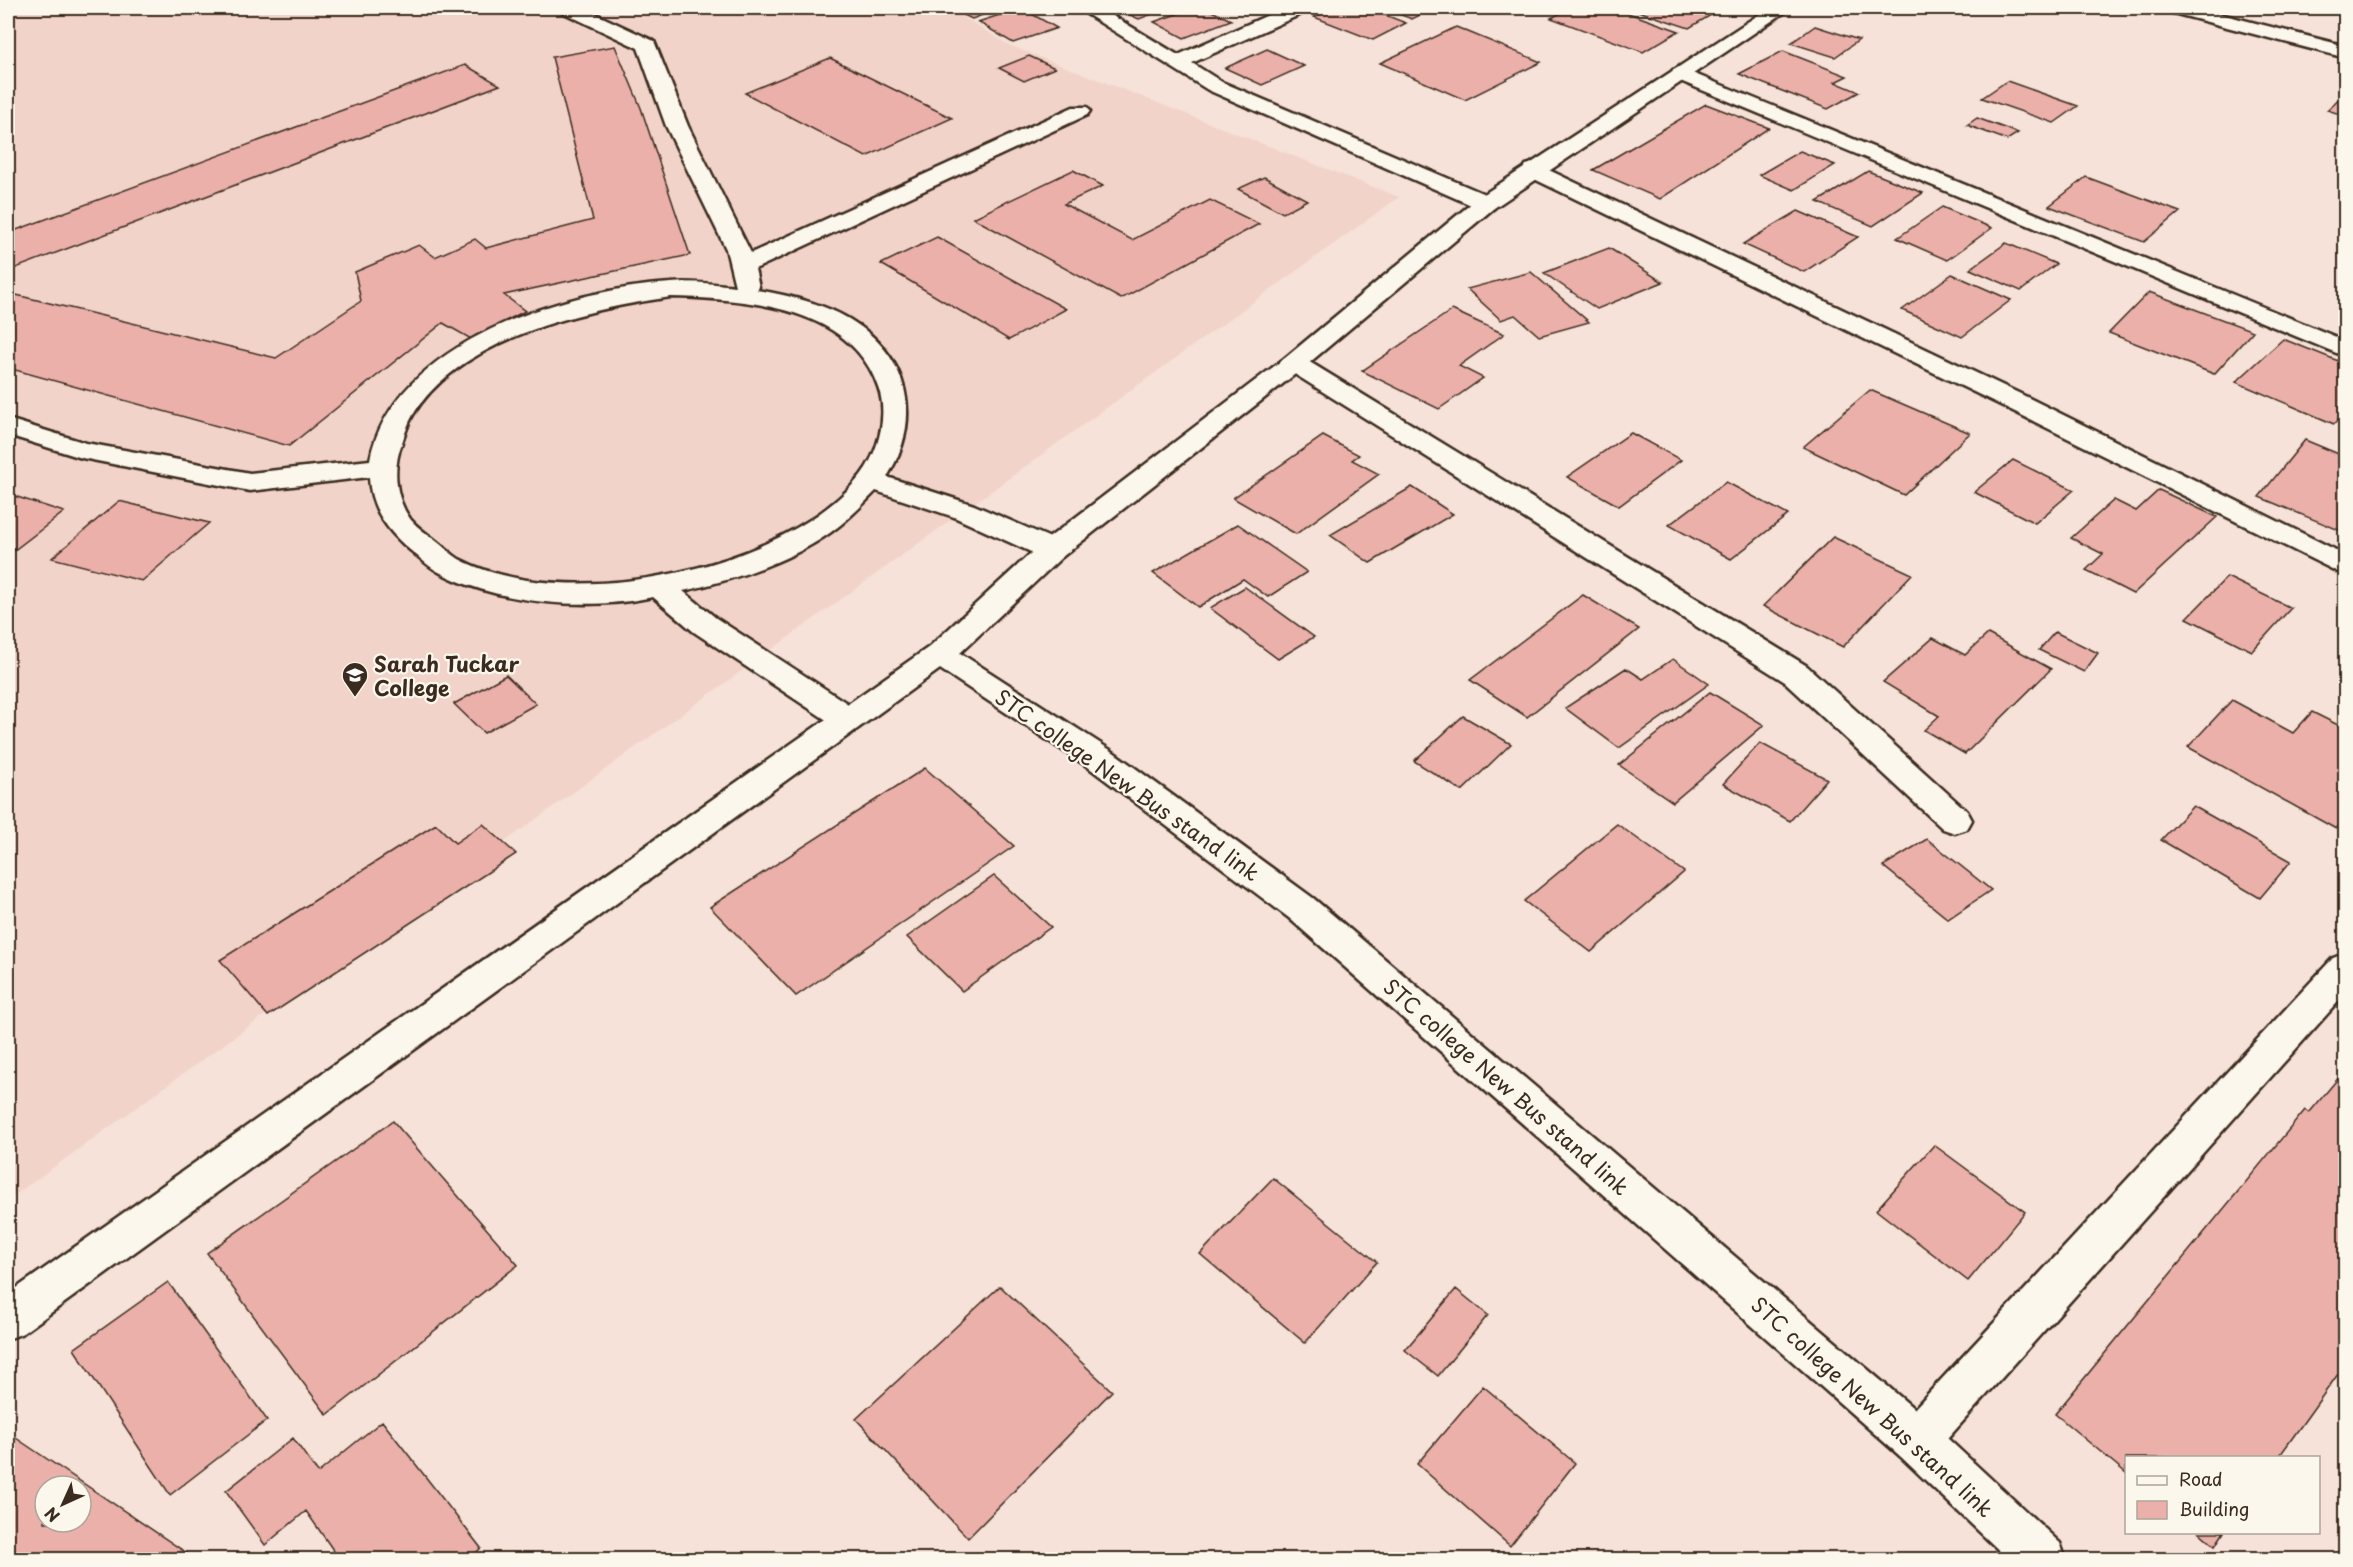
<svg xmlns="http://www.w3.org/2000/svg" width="2353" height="1567" font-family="'Playpen Sans',sans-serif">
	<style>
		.built { fill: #f2d3ca }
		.building { fill: #eab0a9; stroke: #3b2a1e; stroke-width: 1.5; fill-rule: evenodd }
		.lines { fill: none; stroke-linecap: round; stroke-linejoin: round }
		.street-casing { stroke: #3b2a1e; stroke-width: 5 }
		.secondary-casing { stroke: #3b2a1e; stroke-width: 5 }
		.street { fill: #fbf7ec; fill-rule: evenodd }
		.secondary { fill: #fbf7ec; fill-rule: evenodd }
		.labels { text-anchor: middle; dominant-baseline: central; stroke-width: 4.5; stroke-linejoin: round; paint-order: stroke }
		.poi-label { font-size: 21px; font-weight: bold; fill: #3b2a1e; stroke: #fbf7ec; text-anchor: start }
		.street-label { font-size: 21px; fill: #3b2a1e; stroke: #fbf7ec }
	</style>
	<rect width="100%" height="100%" fill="#f6e2d8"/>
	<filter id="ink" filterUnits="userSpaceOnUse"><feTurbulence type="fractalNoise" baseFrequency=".0167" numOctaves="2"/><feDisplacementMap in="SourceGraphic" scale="12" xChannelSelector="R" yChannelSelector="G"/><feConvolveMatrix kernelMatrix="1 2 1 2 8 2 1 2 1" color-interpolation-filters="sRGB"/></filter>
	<g filter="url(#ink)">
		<path class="built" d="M 8,8 L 949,8 L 1009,45 L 1399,197 L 8,1200 Z"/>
		<path class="building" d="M 949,8 L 1001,8 L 972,19 Z
			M 1021,8 L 1057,28 L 1013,43 L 978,22 Z
			M 1114,8 L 1168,8 L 1139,19 Z
			M 1194,8 L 1205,8 L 1231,20 L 1184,38 L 1154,22 Z
			M 1334,8 L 1367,8 L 1406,23 L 1373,40 L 1314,17 Z
			M 1382,8 L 1434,8 L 1412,19 Z
			M 1571,8 L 1614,8 L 1679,31 L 1643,52 L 1551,18 Z
			M 1629,8 L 1723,8 L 1689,28 Z
			M 1815,26 L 1859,40 L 1835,57 L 1791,43 Z
			M 1456,27 L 1541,62 L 1465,100 L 1380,63 Z
			M 615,46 L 641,108 L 690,255 L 504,295 L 525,311 L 471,339 L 443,323 L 289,446 L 8,368 L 8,293 L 276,358 L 361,301 L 355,272 L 419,245 L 435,257 L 475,239 L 486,248 L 593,220 L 552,57 Z
			M 1267,49 L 1304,66 L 1262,85 L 1225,68 Z
			M 1783,51 L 1847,76 L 1835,82 L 1859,92 L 1828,109 L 1739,74 Z
			M 1029,56 L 1055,68 L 1024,81 L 999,68 Z
			M 830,58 L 952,118 L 866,157 L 745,93 Z
			M 465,65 L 500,85 L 8,271 L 8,233 Z
			M 2007,81 L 2078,106 L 2054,123 L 1982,98 Z
			M 2346,92 L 2346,116 L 2327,110 Z
			M 1706,104 L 1769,128 L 1660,199 L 1593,170 Z
			M 1977,118 L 2018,133 L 2007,140 L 1967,125 Z
			M 1800,151 L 1835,165 L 1794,190 L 1759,175 Z
			M 1073,170 L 1103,186 L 1064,204 L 1132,240 L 1210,200 L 1259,224 L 1121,299 L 973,218 Z
			M 1868,171 L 1923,193 L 1873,226 L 1817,202 Z
			M 1264,177 L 1307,200 L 1283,213 L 1238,189 Z
			M 2086,177 L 2180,212 L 2144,242 L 2049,206 Z
			M 1942,207 L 1992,228 L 1947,260 L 1897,238 Z
			M 1798,211 L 1858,237 L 1804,272 L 1743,244 Z
			M 937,237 L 1066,309 L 1009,340 L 881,264 Z
			M 2006,243 L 2056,264 L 2021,291 L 1970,269 Z
			M 1609,248 L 1663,282 L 1597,309 L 1544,273 Z
			M 1531,272 L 1589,322 L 1539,336 L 1515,315 L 1501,320 L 1467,289 Z
			M 1952,274 L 2011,300 L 1962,337 L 1902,310 Z
			M 2149,292 L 2253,331 L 2214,374 L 2109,333 Z
			M 1452,310 L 1504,334 L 1459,366 L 1483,378 L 1439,409 L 1362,371 Z
			M 2283,339 L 2346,364 L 2346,413 L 2334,424 L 2236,382 Z
			M 1870,390 L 1970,433 L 1904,495 L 1803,447 Z
			M 1631,433 L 1681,460 L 1619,506 L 1567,477 Z
			M 1323,436 L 1359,455 L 1352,460 L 1379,474 L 1296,534 L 1233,498 Z
			M 2305,440 L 2346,457 L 2346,533 L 2259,497 Z
			M 2013,460 L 2074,490 L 2035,523 L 1974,492 Z
			M 1726,482 L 1788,515 L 1731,559 L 1669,525 Z
			M 1412,487 L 1453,514 L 1370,563 L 1330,535 Z
			M 2159,490 L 2217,517 L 2133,594 L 2086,570 L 2103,554 L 2071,538 L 2114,500 L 2136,511 Z
			M 8,494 L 64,512 L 8,555 Z
			M 119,501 L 209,523 L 142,581 L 52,558 Z
			M 1238,524 L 1307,572 L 1268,597 L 1243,579 L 1198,607 L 1153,573 Z
			M 1833,537 L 1912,574 L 1843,647 L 1763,606 Z
			M 2227,577 L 2291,608 L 2252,651 L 2187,618 Z
			M 1245,587 L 1314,637 L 1278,659 L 1210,608 Z
			M 1583,595 L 1639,629 L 1527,717 L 1470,680 Z
			M 2055,632 L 2098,653 L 2084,672 L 2039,650 Z
			M 1988,634 L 2051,669 L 1965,754 L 1924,730 L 1939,716 L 1883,682 L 1933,638 L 1965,655 Z
			M 1673,659 L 1709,684 L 1619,748 L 1565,708 L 1626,668 L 1643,679 Z
			M 506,675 L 536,704 L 484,733 L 454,704 Z
			M 1710,692 L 1764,725 L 1673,802 L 1619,765 Z
			M 2232,700 L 2293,733 L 2312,712 L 2346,729 L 2346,818 L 2336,829 L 2188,747 Z
			M 1463,716 L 1511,744 L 1462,791 L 1414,761 Z
			M 1760,743 L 1827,779 L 1790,821 L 1723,784 Z
			M 925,768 L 1014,846 L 796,996 L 710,907 Z
			M 2193,806 L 2291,861 L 2260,898 L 2161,840 Z
			M 436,824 L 455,843 L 483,824 L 516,854 L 268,1016 L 220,960 Z
			M 1617,824 L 1684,872 L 1591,952 L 1524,901 Z
			M 1927,839 L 1991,890 L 1948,919 L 1883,866 Z
			M 994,876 L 1051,927 L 962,991 L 907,937 Z
			M 2346,1069 L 2346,1363 L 2278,1458 L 2126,1458 L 2126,1473 L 2055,1414 L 2305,1110 L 2309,1113 Z
			M 393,1121 L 518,1265 L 327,1415 L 207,1253 Z
			M 1934,1145 L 2025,1212 L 1968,1281 L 1876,1210 Z
			M 1273,1178 L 1377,1262 L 1305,1343 L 1200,1254 Z
			M 168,1282 L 267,1420 L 170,1495 L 74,1349 Z
			M 1000,1286 L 1112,1391 L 968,1538 L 856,1419 Z
			M 1456,1289 L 1488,1315 L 1438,1376 L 1405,1350 Z
			M 1483,1386 L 1575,1463 L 1510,1546 L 1417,1464 Z
			M 382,1421 L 481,1548 L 468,1560 L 340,1560 L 306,1511 L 265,1545 L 226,1491 L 293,1438 L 318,1473 Z
			M 13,1436 L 197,1560 L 8,1560 L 8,1441 ZM 45,1486 L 81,1486 L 81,1522 L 45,1522 Z
			M 2199,1532 L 2224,1532 L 2215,1546 Z"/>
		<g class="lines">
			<g class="street-casing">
				<path id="street" d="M 560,8 L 583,8 L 654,41 L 688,126 L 751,253 L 1073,107 L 1087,107 L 1090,111 L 1087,115 L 755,269 L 759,287 L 757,290 C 788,295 822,303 849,319 C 909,355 924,418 887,477 L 974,505 L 1062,543 L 1066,550 L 1062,557 L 1052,559 L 1042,557 L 954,517 L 876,491 C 864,503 852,516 839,526 C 798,559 734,580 683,591 L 716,618 L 859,711 L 864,719 L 859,727 L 848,730 L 837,727 L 694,632 L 653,597 C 588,611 498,604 439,572 C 429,567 419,557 410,550 C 387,531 370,507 369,477 L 250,491 L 82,458 L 8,435 L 8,419 L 86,443 L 250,473 L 370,460 C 392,343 567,289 671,283 C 692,281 714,284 735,286 L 726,249 L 666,126 L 638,48 L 562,12 ZM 671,297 C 747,299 855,306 880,393 C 887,419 878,453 861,475 C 786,570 566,615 459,559 C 451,554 443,546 435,540 C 427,534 418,528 411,520 C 395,499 392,468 402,443 C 405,434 408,423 413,415 C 460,337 588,309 671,297 Z
					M 1077,8 L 1100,8 L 1178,55 L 1284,8 L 1308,8 L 1306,12 L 1192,63 L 1222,82 L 1494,198 L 1497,203 L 1494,208 L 1478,208 L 1208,90 Z
					M 2166,8 L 2197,8 L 2346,46 L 2346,58 L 2169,12 Z
					M 1680,68 L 2346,341 L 2346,357 L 1673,78 L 1670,74 L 1673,70 Z
					M 1534,163 L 2029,398 L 2346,555 L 2346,576 L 2011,410 L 1526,175 L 1523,170 L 1526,165 Z
					M 1294,355 L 1303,358 L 1807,666 L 1967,811 L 1972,820 L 1967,829 L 1955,833 L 1943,829 L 1785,682 L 1285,368 L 1281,363 L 1285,358 Z
					M 2346,953 L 2346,993 L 1932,1456 L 1916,1462 L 1900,1456 L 1894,1440 L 1900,1424 L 2333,958 Z"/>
			</g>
			<g class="secondary-casing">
				<path id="secondary" d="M 1769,8 L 1791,8 L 1494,208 L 1303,368 L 1062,557 L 960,653 L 1112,751 L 1313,898 L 1932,1424 L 2060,1543 L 2066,1560 L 2009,1560 L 1900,1456 L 1289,918 L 1088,767 L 940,669 L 23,1333 L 8,1339 L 8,1294 L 929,647 L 1042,543 L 1285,358 L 1478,198 Z"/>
			</g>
			<use href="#street" class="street"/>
			<use href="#secondary" class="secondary"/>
		</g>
	</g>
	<defs>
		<g id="university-pin" transform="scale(1.35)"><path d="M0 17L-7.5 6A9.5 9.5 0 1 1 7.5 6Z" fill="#3b2a1e" stroke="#fbf7ec"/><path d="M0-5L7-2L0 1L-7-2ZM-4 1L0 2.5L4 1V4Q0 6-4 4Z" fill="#fff"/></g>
	</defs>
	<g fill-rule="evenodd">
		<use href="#university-pin" x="355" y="675"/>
	</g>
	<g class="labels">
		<g class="poi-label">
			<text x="374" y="663">Sarah Tuckar<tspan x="374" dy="24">College</tspan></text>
		</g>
		<g class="street-label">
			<text transform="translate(1128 784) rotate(35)">STC college New Bus stand link</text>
			<text transform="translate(1507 1086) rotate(41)">STC college New Bus stand link</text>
			<text transform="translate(1873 1406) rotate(42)">STC college New Bus stand link</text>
		</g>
	</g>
	<rect width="2353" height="1567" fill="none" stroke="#fbf7ec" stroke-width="30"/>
	<rect x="15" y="15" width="2323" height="1537" fill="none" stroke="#3b2a1e" stroke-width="2" filter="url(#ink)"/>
	<rect x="2125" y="1456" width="195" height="78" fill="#fbf7ec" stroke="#aea59a" stroke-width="1.5"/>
	<rect x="2137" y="1476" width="30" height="9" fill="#fbf7ec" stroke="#aea59a" stroke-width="1.5"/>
	<text x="2179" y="1486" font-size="18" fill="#3b2a1e">Road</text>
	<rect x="2137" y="1501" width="30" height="18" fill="#eab0a9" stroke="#aea59a" stroke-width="1.5"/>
	<text x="2179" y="1516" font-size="18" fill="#3b2a1e">Building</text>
	<g transform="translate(63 1504) rotate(225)"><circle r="28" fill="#fbf7ec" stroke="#aea59a" stroke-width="1.5"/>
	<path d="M0-4.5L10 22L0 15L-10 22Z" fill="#3b2a1e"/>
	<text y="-9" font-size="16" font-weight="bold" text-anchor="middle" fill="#3b2a1e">N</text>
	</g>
</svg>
